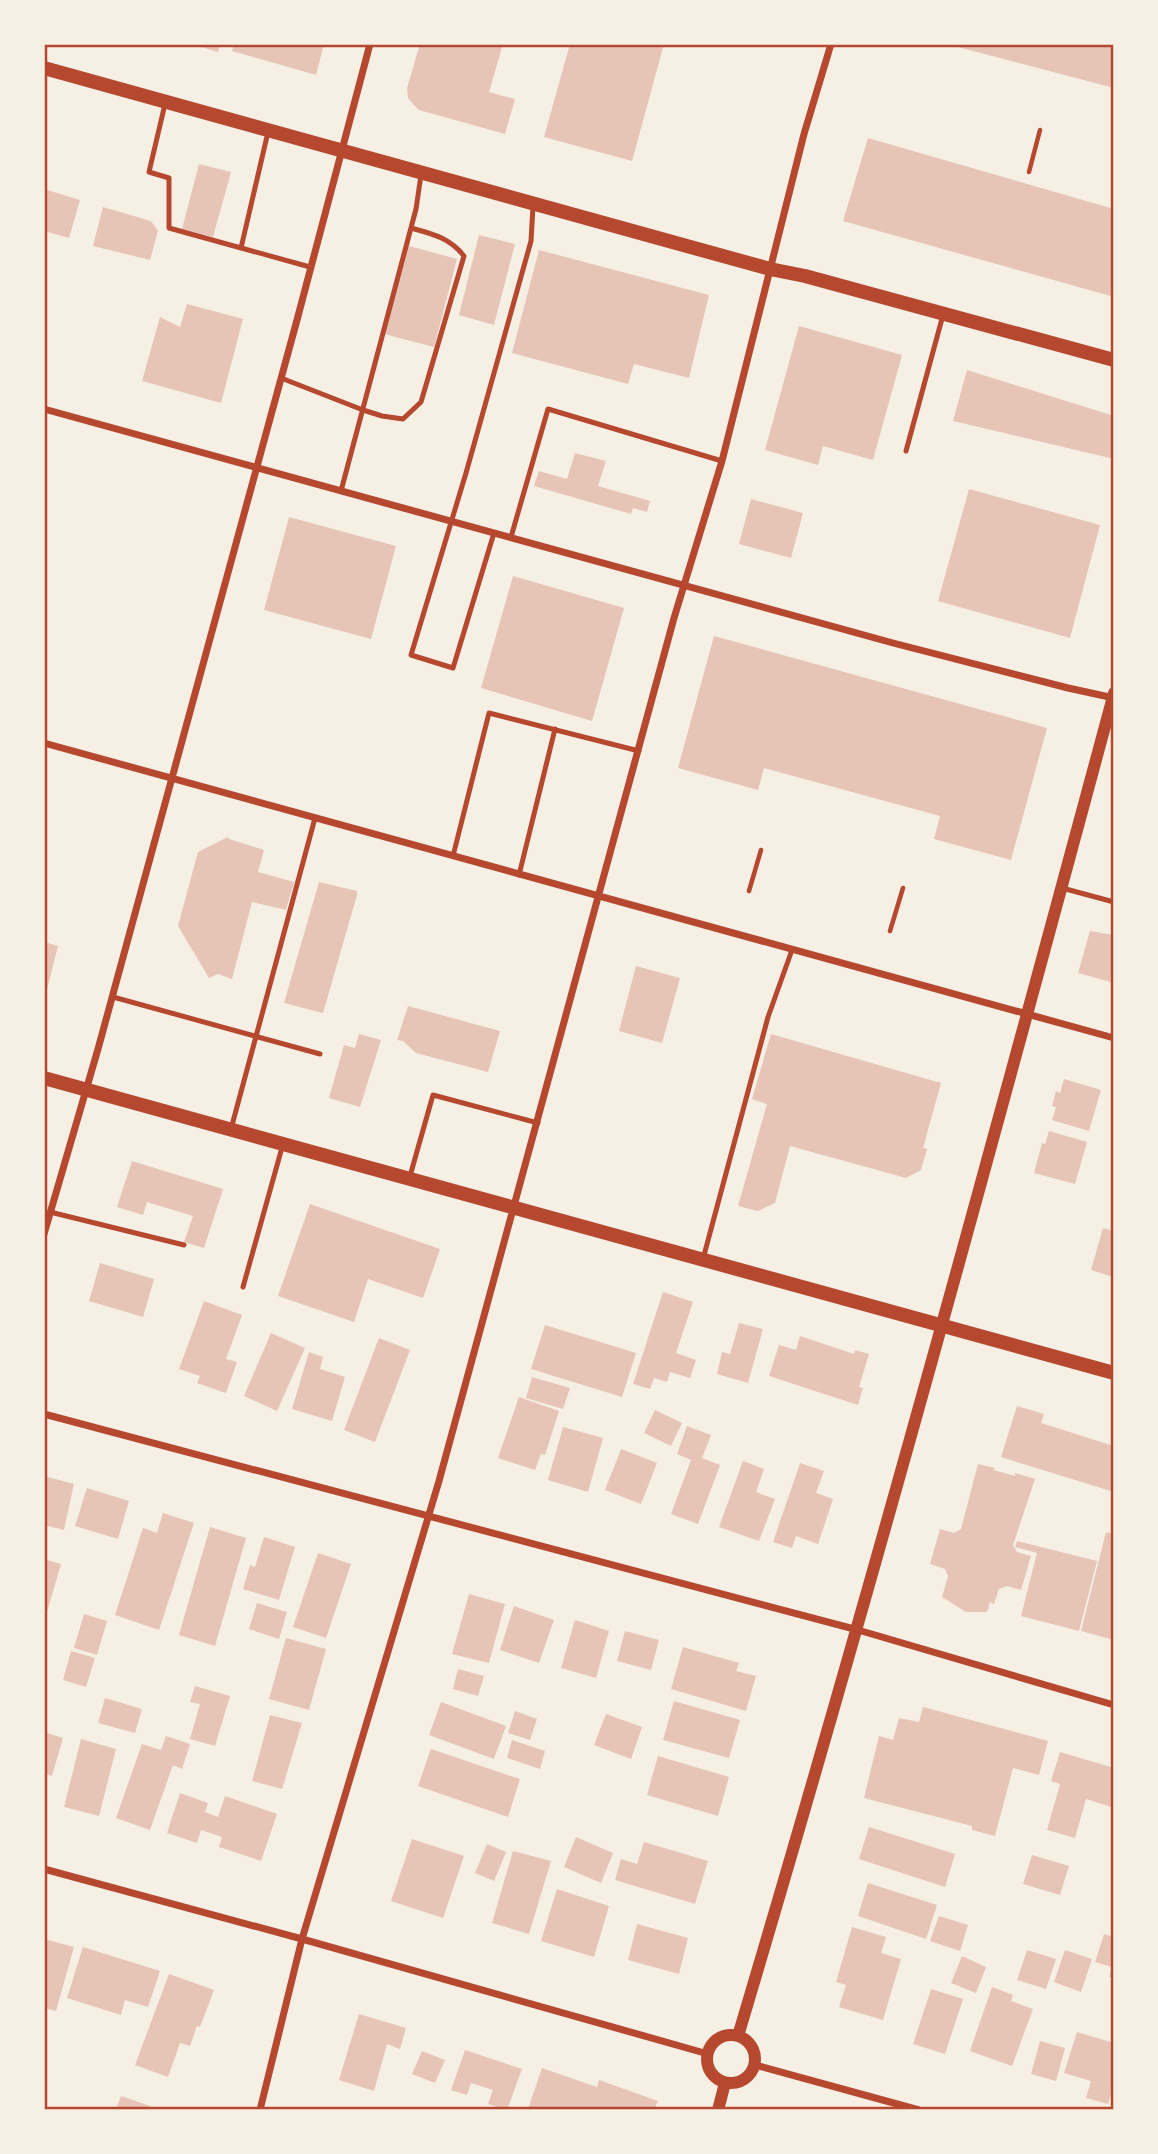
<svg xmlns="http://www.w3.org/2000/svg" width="1158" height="2154" font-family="Jost,sans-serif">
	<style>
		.building { fill: #e6c5b7 }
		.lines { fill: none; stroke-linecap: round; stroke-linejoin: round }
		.path { stroke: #b5482f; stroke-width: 4.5 }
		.service { stroke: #b5482f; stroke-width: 5 }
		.minor { stroke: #b5482f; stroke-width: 7 }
		.tertiary { stroke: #b5482f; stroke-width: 12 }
		.secondary { stroke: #b5482f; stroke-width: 14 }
		.neatline { fill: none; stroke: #b5482f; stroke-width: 2.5 }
	</style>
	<rect width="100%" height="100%" fill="#f6efe4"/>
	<path class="building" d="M 191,44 L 220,44 L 218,52 Z
		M 234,44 L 324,44 L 316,75 L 232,51 Z
		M 420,44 L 503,44 L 489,92 L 515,99 L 505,134 L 419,110 L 413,104 L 408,98 L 407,88 Z
		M 570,44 L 664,44 L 632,161 L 544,137 Z
		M 950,44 L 1114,44 L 1114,88 L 950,45 Z
		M 868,138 L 1114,209 L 1114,297 L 843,221 Z
		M 199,164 L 231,172 L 213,237 L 182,229 Z
		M 44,189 L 80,200 L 69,238 L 44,231 Z
		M 103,207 L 151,221 L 158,231 L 150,260 L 93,246 Z
		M 479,235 L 515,244 L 494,325 L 459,315 Z
		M 409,246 L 457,259 L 434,347 L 384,334 Z
		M 539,250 L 709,295 L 689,378 L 634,364 L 628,384 L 512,353 Z
		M 187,304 L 243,319 L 221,403 L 142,381 L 160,317 L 180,327 Z
		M 799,326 L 902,355 L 873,460 L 823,446 L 818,465 L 765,450 Z
		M 967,370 L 1114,416 L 1114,459 L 953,421 Z
		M 575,453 L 606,461 L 598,486 L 650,501 L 647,512 L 633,508 L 631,514 L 534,486 L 539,471 L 567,479 Z
		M 969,489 L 1100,525 L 1070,638 L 938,601 Z
		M 751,499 L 803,513 L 791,558 L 739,544 Z
		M 289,517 L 396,546 L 371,639 L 264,610 Z
		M 513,576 L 624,608 L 592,721 L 481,688 Z
		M 714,636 L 1047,728 L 1011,860 L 934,839 L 940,816 L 764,768 L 758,790 L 678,768 Z
		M 228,837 L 229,839 L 264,850 L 258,872 L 294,882 L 286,910 L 252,902 L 232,979 L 218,974 L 209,978 L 178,926 L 198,852 Z
		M 319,882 L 357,891 L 357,895 L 323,1013 L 284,1003 Z
		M 1090,931 L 1114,935 L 1114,983 L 1078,973 Z
		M 44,942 L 58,946 L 45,997 L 44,997 Z
		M 636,966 L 680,978 L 662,1043 L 619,1031 Z
		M 408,1006 L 500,1031 L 488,1072 L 416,1053 L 403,1041 L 397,1040 Z
		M 359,1034 L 381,1040 L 360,1107 L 329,1098 L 344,1045 L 355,1048 Z
		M 771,1034 L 941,1083 L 923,1148 L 927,1149 L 921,1170 L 906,1178 L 790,1146 L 775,1203 L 758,1211 L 738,1206 L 767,1104 L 752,1099 Z
		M 1064,1079 L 1101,1090 L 1089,1131 L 1052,1120 L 1056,1107 L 1052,1106 L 1056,1091 L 1060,1093 Z
		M 1049,1131 L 1087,1142 L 1075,1184 L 1034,1173 L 1042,1143 L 1045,1144 Z
		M 132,1161 L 223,1189 L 204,1248 L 184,1242 L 193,1216 L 147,1202 L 143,1215 L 117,1207 Z
		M 310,1204 L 440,1249 L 423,1298 L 368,1279 L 354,1322 L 278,1296 Z
		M 1103,1228 L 1114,1231 L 1113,1277 L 1091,1270 Z
		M 100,1263 L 154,1279 L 143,1317 L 89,1301 Z
		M 663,1292 L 693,1302 L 676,1353 L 696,1360 L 690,1378 L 670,1372 L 667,1382 L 654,1378 L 650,1389 L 633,1384 Z
		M 204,1301 L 242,1315 L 226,1359 L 237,1362 L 226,1393 L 197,1383 L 200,1376 L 179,1369 Z
		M 739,1323 L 763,1329 L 748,1383 L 717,1374 L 722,1352 L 730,1354 Z
		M 545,1325 L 636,1353 L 622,1397 L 531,1369 Z
		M 271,1333 L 305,1348 L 277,1411 L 244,1396 Z
		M 800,1336 L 854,1354 L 855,1350 L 869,1354 L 859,1387 L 863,1388 L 858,1405 L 769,1376 L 779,1345 L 796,1350 Z
		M 379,1338 L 410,1350 L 375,1442 L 344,1430 Z
		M 309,1352 L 323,1357 L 320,1369 L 345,1377 L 332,1421 L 292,1409 Z
		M 532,1377 L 570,1388 L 563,1409 L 526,1398 Z
		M 519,1397 L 559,1411 L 545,1455 L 541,1454 L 535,1470 L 498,1458 Z
		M 1017,1406 L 1044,1414 L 1041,1423 L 1114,1446 L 1114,1492 L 1001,1457 Z
		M 655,1410 L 682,1423 L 671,1446 L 644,1433 Z
		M 687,1426 L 711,1435 L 702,1458 L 720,1465 L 698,1524 L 671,1514 L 691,1460 L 677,1454 Z
		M 563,1427 L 603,1438 L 588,1492 L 548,1480 Z
		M 621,1449 L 657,1463 L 641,1504 L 605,1490 Z
		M 743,1461 L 764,1469 L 756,1492 L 775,1499 L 759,1541 L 719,1527 Z
		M 800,1463 L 824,1471 L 816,1493 L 833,1499 L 818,1544 L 796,1536 L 792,1548 L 773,1542 Z
		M 978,1464 L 995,1468 L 993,1470 L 1015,1476 L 1015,1473 L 1035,1479 L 1013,1545 L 1017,1552 L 1031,1556 L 1021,1590 L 1007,1586 L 999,1589 L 994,1604 L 990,1602 L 987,1612 L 966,1612 L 942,1597 L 948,1576 L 945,1569 L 930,1564 L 940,1529 L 954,1533 L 961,1529 Z
		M 44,1476 L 74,1484 L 64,1530 L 44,1525 Z
		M 87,1488 L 129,1501 L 118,1539 L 75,1526 Z
		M 163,1513 L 194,1523 L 159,1630 L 115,1615 L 143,1528 L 157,1533 Z
		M 210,1527 L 246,1538 L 215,1646 L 179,1635 Z
		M 1106,1532 L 1114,1534 L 1114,1640 L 1081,1631 Z
		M 264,1537 L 295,1547 L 279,1600 L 243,1589 L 250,1565 L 255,1567 Z
		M 1017,1541 L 1097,1561 L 1079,1631 L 1021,1616 L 1037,1553 L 1015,1547 Z
		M 318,1553 L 351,1564 L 326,1638 L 293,1627 Z
		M 44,1559 L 61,1564 L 44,1622 Z
		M 469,1594 L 505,1604 L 489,1663 L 452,1654 Z
		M 257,1603 L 287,1612 L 279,1639 L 249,1629 Z
		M 514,1606 L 554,1620 L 539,1663 L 500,1650 Z
		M 84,1614 L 107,1621 L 97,1655 L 74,1648 Z
		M 575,1620 L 609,1631 L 596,1678 L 561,1668 Z
		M 625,1631 L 659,1640 L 651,1670 L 617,1661 Z
		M 286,1638 L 326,1649 L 309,1710 L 269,1699 Z
		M 683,1647 L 739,1663 L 736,1671 L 756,1676 L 746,1711 L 671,1689 Z
		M 71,1651 L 95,1658 L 86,1687 L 63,1680 Z
		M 458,1669 L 484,1676 L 478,1696 L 453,1689 Z
		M 195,1686 L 230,1696 L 215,1746 L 190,1739 L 200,1704 L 190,1702 Z
		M 105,1698 L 142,1709 L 135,1733 L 98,1723 Z
		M 674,1701 L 740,1720 L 729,1758 L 663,1740 Z
		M 441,1702 L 506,1726 L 494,1759 L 429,1735 Z
		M 923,1707 L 1048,1741 L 1039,1775 L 1013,1768 L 995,1836 L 972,1830 L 972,1826 L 864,1798 L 879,1736 L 893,1740 L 899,1718 L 919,1722 Z
		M 515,1711 L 537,1719 L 530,1740 L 508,1733 Z
		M 606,1714 L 642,1727 L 631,1759 L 594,1745 Z
		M 270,1715 L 302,1723 L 282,1789 L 252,1781 Z
		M 44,1732 L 63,1738 L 52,1776 L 44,1773 Z
		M 166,1736 L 190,1744 L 182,1769 L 173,1765 L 150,1830 L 116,1818 L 142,1744 L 161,1750 Z
		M 81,1739 L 116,1749 L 99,1816 L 64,1807 Z
		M 512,1740 L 545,1751 L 540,1769 L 507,1758 Z
		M 431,1749 L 520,1779 L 508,1817 L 418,1786 Z
		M 1060,1752 L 1114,1768 L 1114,1808 L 1086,1799 L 1075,1838 L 1047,1830 L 1060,1784 L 1051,1781 Z
		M 658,1756 L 729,1777 L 718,1816 L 647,1795 Z
		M 180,1793 L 208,1803 L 205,1812 L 218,1817 L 225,1796 L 277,1814 L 261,1861 L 219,1847 L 222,1837 L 201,1830 L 197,1843 L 167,1833 Z
		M 869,1827 L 955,1854 L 945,1887 L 859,1859 Z
		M 576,1837 L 613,1853 L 601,1883 L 564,1867 Z
		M 412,1839 L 464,1856 L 443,1918 L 391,1901 Z
		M 644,1842 L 708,1861 L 695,1904 L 615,1880 L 621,1859 L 637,1864 Z
		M 487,1844 L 506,1852 L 494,1881 L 475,1873 Z
		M 513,1851 L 551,1861 L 529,1934 L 492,1923 Z
		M 1032,1855 L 1069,1866 L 1060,1895 L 1023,1884 Z
		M 868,1883 L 937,1905 L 926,1939 L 858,1916 Z
		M 557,1889 L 609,1906 L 594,1957 L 541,1941 Z
		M 939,1916 L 968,1925 L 960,1951 L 930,1941 Z
		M 637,1924 L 688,1938 L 679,1974 L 628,1960 Z
		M 852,1927 L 886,1937 L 881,1953 L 901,1959 L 883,2020 L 839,2007 L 846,1985 L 836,1982 Z
		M 1104,1934 L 1114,1937 L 1114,1978 L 1109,1977 L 1112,1967 L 1095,1962 Z
		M 44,1939 L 74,1947 L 56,2011 L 44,2008 Z
		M 83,1947 L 160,1971 L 148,2007 L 125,2000 L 121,2015 L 67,1998 Z
		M 1027,1950 L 1056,1959 L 1046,1989 L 1017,1980 Z
		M 1065,1950 L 1092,1959 L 1081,1992 L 1054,1982 Z
		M 962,1956 L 986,1967 L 976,1993 L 951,1983 Z
		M 169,1974 L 214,1990 L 200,2027 L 197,2026 L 190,2046 L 180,2043 L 168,2077 L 135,2065 Z
		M 992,1987 L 1013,1995 L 1011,2001 L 1033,2009 L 1012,2066 L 970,2051 Z
		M 931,1989 L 963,1999 L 945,2054 L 913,2044 Z
		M 359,2014 L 406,2028 L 400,2049 L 387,2044 L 374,2091 L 339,2080 Z
		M 1077,2032 L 1114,2043 L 1114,2084 L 1108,2104 L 1086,2098 L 1091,2081 L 1064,2073 Z
		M 1040,2041 L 1065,2048 L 1056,2081 L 1031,2074 Z
		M 465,2050 L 522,2069 L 507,2110 L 488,2104 L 493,2090 L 471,2083 L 467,2095 L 451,2090 Z
		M 422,2051 L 445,2060 L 435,2083 L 412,2074 Z
		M 542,2068 L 597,2087 L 599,2080 L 658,2101 L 654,2110 L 531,2110 L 528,2109 Z
		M 121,2096 L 150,2106 L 149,2110 L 116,2110 Z"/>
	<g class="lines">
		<path class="path" d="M 1029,172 L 1040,130
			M 749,891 L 761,850
			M 890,931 L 903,888"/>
		<path class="service" d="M 165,104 L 149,172 L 169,178 L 169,228 L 310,267
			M 241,248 L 268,132
			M 281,378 L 363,410 L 382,416 L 403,419 L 421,402 L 464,256 C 450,238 433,234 411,228
			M 906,451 L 943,315
			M 341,491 L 416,209 L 421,175
			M 494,533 L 453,668 L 411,655 L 466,473 L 531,241 L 533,206
			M 511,537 L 548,409 L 722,461
			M 453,856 L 489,713 L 639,751
			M 519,875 L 555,729
			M 1062,888 L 1114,902
			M 113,997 L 320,1054
			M 231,1129 L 315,818
			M 410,1176 L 433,1095 L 538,1123
			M 50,1212 L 184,1245
			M 703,1259 L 768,1017 L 792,950
			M 243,1287 L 283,1144"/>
		<path class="minor" d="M 44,409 L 893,643 L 1068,688 L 1114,698
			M 44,743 L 1114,1038
			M 44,1234 L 98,1049 L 297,320 L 370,44
			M 44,1414 L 858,1630 L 1114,1705
			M 44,1869 L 302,1939 L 708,2054
			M 755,2065 L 919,2110
			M 260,2110 L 302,1939 L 439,1481 L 674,618 L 722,461 L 804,134 L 831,44"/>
		<path class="tertiary" d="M707 2059a24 24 0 1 1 48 0a24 24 0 1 1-48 0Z
			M 738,2036 C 871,1590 993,1142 1114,693
			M 718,2110 L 725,2083"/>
		<path class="secondary" d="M 44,68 L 770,269 L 805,276 L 1114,360
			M 44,1078 L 1114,1373"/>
	</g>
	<rect width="1158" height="2154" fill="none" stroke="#f6efe4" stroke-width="91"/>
	<rect x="46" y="46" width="1066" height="2062" class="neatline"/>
</svg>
